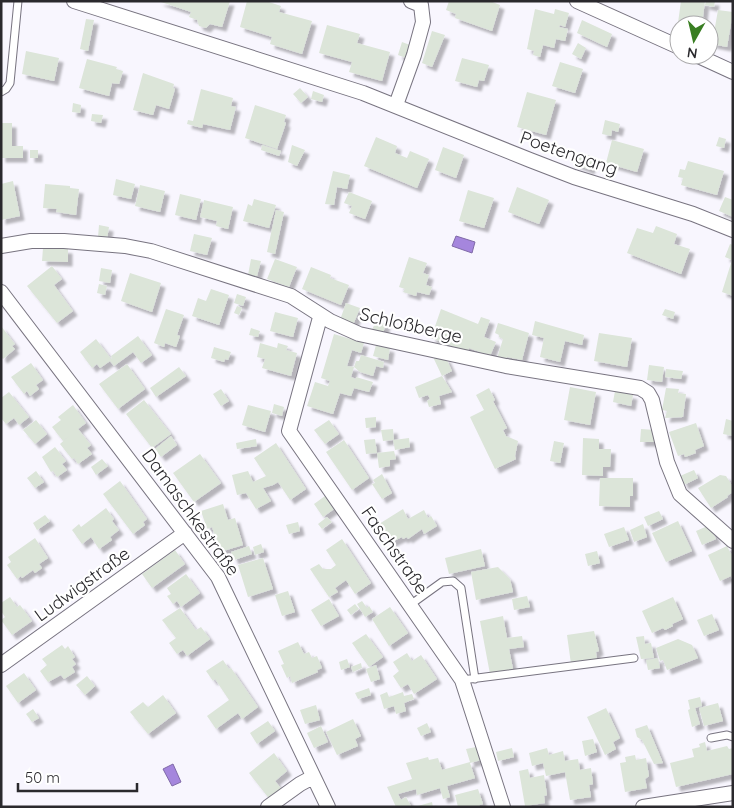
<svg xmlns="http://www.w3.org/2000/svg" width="734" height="808" font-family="Quicksand,sans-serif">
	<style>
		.water { fill: #a586dd; stroke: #806aa8 }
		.building { fill: #dce5d9; filter: url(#shadow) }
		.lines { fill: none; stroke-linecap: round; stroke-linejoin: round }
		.service-casing { stroke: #787480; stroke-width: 9 }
		.minor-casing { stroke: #787480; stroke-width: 16 }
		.service { stroke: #fff; stroke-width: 7 }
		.minor { stroke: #fff; stroke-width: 14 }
		.labels { text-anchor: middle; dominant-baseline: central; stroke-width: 4.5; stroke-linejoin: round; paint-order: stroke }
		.street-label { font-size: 18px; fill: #2a292d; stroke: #fff }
	</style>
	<defs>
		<filter id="shadow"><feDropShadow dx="4.5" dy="4.5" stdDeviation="1" flood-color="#0004"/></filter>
	</defs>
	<rect width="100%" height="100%" fill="#f8f6fe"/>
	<path class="water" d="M 456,236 L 475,242 L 472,253 L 452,246 Z
		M 173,764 L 181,782 L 172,786 L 163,769 Z"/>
	<path class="building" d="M 158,1 L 230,1 L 222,27 L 210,24 L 206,28 L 199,26 L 197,20 L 189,17 L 191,12 Z
		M 247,1 L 266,1 L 281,6 L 279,12 L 312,21 L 302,54 L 270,44 L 272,37 L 240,27 Z
		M 449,1 L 490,1 L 500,5 L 492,31 L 455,18 L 456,14 L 446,10 Z
		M 681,1 L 705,1 L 702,25 L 679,25 L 679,31 L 677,30 Z
		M 706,1 L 715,1 L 714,7 L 705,5 Z
		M 535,9 L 554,14 L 555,9 L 569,13 L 565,27 L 560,25 L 559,27 L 568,29 L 565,41 L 556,39 L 554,48 L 543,45 L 540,57 L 533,55 L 534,51 L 527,49 Z
		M 718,10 L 733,12 L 727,47 L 712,44 Z
		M 86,19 L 94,20 L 88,51 L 80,49 Z
		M 582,20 L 612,34 L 607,47 L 577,33 Z
		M 327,25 L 360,34 L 357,43 L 390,52 L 382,81 L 349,72 L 352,62 L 319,53 Z
		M 432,31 L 445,35 L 432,67 L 422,63 Z
		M 402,42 L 410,45 L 406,58 L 398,55 Z
		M 578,43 L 586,48 L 581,59 L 572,54 Z
		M 26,51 L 59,58 L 54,81 L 22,74 Z
		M 462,58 L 489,65 L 484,81 L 479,80 L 477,87 L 455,81 Z
		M 87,59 L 117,67 L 116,69 L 123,71 L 119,84 L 112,83 L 109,96 L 79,88 Z
		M 560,62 L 583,69 L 575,93 L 552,86 Z
		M 143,73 L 174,84 L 173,88 L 175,89 L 169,109 L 156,105 L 153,115 L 133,110 Z
		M 300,88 L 308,97 L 301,103 L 293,94 Z
		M 201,89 L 233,98 L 231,106 L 236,107 L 230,130 L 203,124 L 202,128 L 187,124 L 188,120 L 193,121 Z
		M 313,91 L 324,95 L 322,102 L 311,99 Z
		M 527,92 L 556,100 L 546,135 L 517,127 Z
		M 73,103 L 81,105 L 80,113 L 72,112 Z
		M 255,105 L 286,115 L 284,122 L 286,123 L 277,149 L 245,138 Z
		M 92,114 L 103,115 L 101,123 L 91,121 Z
		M 605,120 L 620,124 L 618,132 L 612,130 L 611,136 L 602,134 Z
		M 1,123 L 12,123 L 12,146 L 23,146 L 23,158 L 1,158 Z
		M 376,137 L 397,146 L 395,153 L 407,158 L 410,151 L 429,159 L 417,188 L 364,166 Z
		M 719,137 L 726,139 L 724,148 L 716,146 Z
		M 612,140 L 644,149 L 637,172 L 606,163 Z
		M 262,145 L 281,151 L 279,156 L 261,150 Z
		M 292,145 L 305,150 L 297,166 L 288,162 Z
		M 443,147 L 464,155 L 456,178 L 435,170 Z
		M 30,150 L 38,150 L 38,158 L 30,158 Z
		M 581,153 L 594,157 L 590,170 L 570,162 L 573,154 L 580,156 Z
		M 688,161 L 724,171 L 717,195 L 681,185 L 683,178 L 678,177 L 680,169 L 685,170 Z
		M 333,171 L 350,175 L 347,189 L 337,187 L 334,205 L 325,204 Z
		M 116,179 L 135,184 L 131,199 L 113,195 Z
		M 13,181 L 20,216 L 1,220 L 1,184 Z
		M 45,184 L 70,186 L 70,188 L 79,189 L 76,215 L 56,212 L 57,209 L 43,208 Z
		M 140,185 L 165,191 L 160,212 L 135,206 Z
		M 517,187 L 549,200 L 539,224 L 508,212 Z
		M 468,190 L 494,198 L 484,228 L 459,221 Z
		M 349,192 L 372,201 L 365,219 L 349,213 L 352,206 L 344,203 Z
		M 180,194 L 201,199 L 196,220 L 175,215 Z
		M 725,197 L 733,200 L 733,217 L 719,211 Z
		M 254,199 L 276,205 L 269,228 L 243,221 L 248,204 L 252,206 Z
		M 204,200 L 233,207 L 228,229 L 216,226 L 217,221 L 200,217 Z
		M 276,210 L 284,212 L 275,254 L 267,252 Z
		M 99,225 L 109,227 L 107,239 L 98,237 Z
		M 656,226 L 677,234 L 674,244 L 690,249 L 681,274 L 627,253 L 637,228 L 653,233 Z
		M 194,234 L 212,238 L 207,255 L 190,251 Z
		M 730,244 L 733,245 L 733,296 L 722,292 L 732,260 L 725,257 Z
		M 43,248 L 68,249 L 68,262 L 42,261 Z
		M 409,257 L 427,263 L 423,273 L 429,275 L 426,285 L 432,287 L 429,295 L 417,292 L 416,296 L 403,292 L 405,289 L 399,287 Z
		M 251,259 L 261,261 L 257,276 L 248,275 Z
		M 275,259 L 297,267 L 289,287 L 267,279 Z
		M 52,266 L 62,279 L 54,285 L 73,311 L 57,323 L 27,286 Z
		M 311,267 L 331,275 L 330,278 L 349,285 L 341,305 L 302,289 Z
		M 101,268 L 112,270 L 110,283 L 99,281 Z
		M 130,273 L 161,283 L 152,312 L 121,301 Z
		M 99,284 L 107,286 L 105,295 L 97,293 Z
		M 211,289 L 229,295 L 219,325 L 192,316 L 198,298 L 206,301 Z
		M 237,294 L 246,297 L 243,306 L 234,303 Z
		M 346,303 L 360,308 L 353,325 L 340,320 Z
		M 237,306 L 242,308 L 239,315 L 234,313 Z
		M 166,309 L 184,315 L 177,335 L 180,336 L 176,347 L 165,343 L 164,347 L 154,343 Z
		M 441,309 L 478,324 L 481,317 L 490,320 L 484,337 L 496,342 L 490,356 L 469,348 L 468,352 L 431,338 Z
		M 665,309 L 675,312 L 673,319 L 662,315 Z
		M 275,312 L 298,318 L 293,337 L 270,331 Z
		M 376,321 L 386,324 L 383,333 L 372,330 Z
		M 535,321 L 584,335 L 582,345 L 565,341 L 560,362 L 540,357 L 544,338 L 532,335 Z
		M 498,323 L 529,333 L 522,360 L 507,357 L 505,361 L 497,358 L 503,339 L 499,337 L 499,335 L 495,333 Z
		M 1,326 L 15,344 L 12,346 L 15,349 L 3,359 L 1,357 Z
		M 251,328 L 260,331 L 258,337 L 249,335 Z
		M 599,333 L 632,338 L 627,367 L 594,361 Z
		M 334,334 L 364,343 L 361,353 L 352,350 L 347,366 L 354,367 L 351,377 L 356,379 L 356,377 L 373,382 L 369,392 L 354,388 L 351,396 L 340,393 L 333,414 L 307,406 L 315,382 L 328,386 L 330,381 L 321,378 Z
		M 138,336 L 152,355 L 141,363 L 133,352 L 114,366 L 110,361 L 100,368 L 97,364 L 92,368 L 80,352 L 96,339 L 112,360 L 111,356 Z
		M 260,343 L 277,348 L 278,343 L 288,346 L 286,350 L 297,353 L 291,376 L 262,368 L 265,359 L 257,357 Z
		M 376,345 L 390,348 L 388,360 L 373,356 Z
		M 214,347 L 231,352 L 228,360 L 225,359 L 224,362 L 211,358 Z
		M 361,355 L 384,362 L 383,368 L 376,366 L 373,376 L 360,372 L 354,367 L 356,361 L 359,361 Z
		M 433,357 L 446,358 L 452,371 L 442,376 L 452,392 L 439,396 L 441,404 L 429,407 L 427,401 L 430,399 L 428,395 L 419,398 L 415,387 L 442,376 Z
		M 31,363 L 43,380 L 36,385 L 39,389 L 30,396 L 27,391 L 24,394 L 11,377 Z
		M 127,364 L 145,389 L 118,409 L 99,384 Z
		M 649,365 L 664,367 L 662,382 L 647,380 Z
		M 179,367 L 186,376 L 156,397 L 150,388 Z
		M 666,369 L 683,371 L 681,379 L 665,377 Z
		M 570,387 L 596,392 L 590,425 L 564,420 Z
		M 489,388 L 495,400 L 493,401 L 507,428 L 503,430 L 506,436 L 518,441 L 515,456 L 516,459 L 495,469 L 470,417 L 484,410 L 476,395 Z
		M 666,388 L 679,389 L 678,393 L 686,394 L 683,417 L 665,418 L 667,411 L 662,410 Z
		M 221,389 L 229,401 L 221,406 L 213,394 Z
		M 615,391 L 633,395 L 631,406 L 613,402 Z
		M 9,392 L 29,417 L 19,425 L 14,418 L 6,424 L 1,418 L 1,398 Z
		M 144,400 L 171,434 L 152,448 L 126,414 Z
		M 274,404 L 284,407 L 282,416 L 272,413 Z
		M 73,405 L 86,423 L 78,429 L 91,445 L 87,448 L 92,454 L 78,464 L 74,458 L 72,459 L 60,444 L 69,436 L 63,441 L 52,427 L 61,420 L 58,417 Z
		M 248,405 L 271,411 L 265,432 L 242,425 Z
		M 376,417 L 376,427 L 366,428 L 365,418 Z
		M 726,419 L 733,421 L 733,436 L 723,434 Z
		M 36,420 L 47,434 L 35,444 L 23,430 Z
		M 329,420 L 339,434 L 325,444 L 314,430 Z
		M 696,423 L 704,446 L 695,450 L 696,453 L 685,457 L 684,454 L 678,456 L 669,432 Z
		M 393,429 L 394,440 L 409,438 L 410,447 L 395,450 L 393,440 L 383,441 L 381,430 Z
		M 641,429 L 655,430 L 654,442 L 640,442 Z
		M 171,436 L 177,445 L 161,457 L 155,449 Z
		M 583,438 L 599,439 L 599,449 L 611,449 L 610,467 L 603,467 L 603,476 L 582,475 Z
		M 256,439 L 257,446 L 237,449 L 236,443 Z
		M 375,439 L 377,453 L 366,454 L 364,440 Z
		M 344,440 L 369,478 L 352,490 L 326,452 Z
		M 554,441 L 564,443 L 560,463 L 550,461 Z
		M 276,443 L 306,489 L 290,500 L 278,482 L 273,485 L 263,488 L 271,501 L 256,509 L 246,493 L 237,495 L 232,475 L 248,471 L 253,482 L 266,476 L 254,458 Z
		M 55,447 L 66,461 L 62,464 L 67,470 L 57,477 L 53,471 L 51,472 L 42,457 Z
		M 394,451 L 396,459 L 390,460 L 390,466 L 379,468 L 377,453 Z
		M 200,454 L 221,483 L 194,502 L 173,473 Z
		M 102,459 L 108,466 L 96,475 L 91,467 Z
		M 694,470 L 698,478 L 684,485 L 680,476 Z
		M 36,471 L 44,482 L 35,488 L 27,478 Z
		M 382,474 L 392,493 L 382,499 L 372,484 L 375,483 L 373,480 Z
		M 720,475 L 726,476 L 733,487 L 733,492 L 727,496 L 728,497 L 711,508 L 698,488 Z
		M 600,478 L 633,478 L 633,496 L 630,496 L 630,507 L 599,506 Z
		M 120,481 L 147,519 L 143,522 L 145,525 L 133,534 L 103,494 Z
		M 325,496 L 334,509 L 323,517 L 314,504 Z
		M 223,504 L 228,520 L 235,518 L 243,545 L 220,552 L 212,527 L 207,529 L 201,511 Z
		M 106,508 L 114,519 L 112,521 L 119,530 L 110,537 L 112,540 L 99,549 L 91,537 L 82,544 L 72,530 L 79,524 L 81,527 Z
		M 403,509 L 408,519 L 424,510 L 428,518 L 431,516 L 437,526 L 424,534 L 422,529 L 408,539 L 407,537 L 403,539 L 402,537 L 390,543 L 379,524 Z
		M 659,511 L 663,519 L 648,526 L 644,517 Z
		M 45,515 L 50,521 L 37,530 L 33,523 Z
		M 327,517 L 332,522 L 322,529 L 318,524 Z
		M 678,521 L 692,551 L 666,562 L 652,533 Z
		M 298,522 L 300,531 L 289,534 L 286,525 Z
		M 643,524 L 647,537 L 634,542 L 630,530 Z
		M 710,525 L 716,539 L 702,545 L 696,531 Z
		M 624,527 L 629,540 L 609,547 L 604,534 Z
		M 35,538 L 48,558 L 39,564 L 42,568 L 35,573 L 33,570 L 22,578 L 21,576 L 17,579 L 7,565 L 11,562 L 8,557 Z
		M 342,539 L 371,583 L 355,594 L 346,580 L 335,588 L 338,592 L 329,597 L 310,569 L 319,564 L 323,569 L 331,569 L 336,565 L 326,550 Z
		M 261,544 L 264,552 L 255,555 L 253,547 Z
		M 249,546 L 252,554 L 234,560 L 231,552 Z
		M 727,546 L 731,554 L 733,553 L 733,581 L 731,576 L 720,581 L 708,555 Z
		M 481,549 L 485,566 L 449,574 L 445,558 Z
		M 175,550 L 185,564 L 152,588 L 142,574 Z
		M 597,551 L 600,563 L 588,566 L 585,554 Z
		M 263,558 L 273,589 L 248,597 L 238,565 Z
		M 498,567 L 510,579 L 513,592 L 476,600 L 471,572 Z
		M 186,574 L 200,593 L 181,607 L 177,601 L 173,604 L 167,596 L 171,594 L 167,588 Z
		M 288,591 L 295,612 L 282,616 L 275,595 Z
		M 527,596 L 530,607 L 514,610 L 512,599 Z
		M 10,597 L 17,607 L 20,605 L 32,621 L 12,635 L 1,620 L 5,617 L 1,611 L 1,603 Z
		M 673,597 L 683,619 L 672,624 L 673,626 L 665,630 L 663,628 L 652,633 L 642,611 Z
		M 329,599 L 339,616 L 321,626 L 311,610 Z
		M 362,601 L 367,608 L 369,606 L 373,612 L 365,617 L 357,604 Z
		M 355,604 L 359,609 L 351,615 L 347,610 Z
		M 390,607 L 408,633 L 389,646 L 372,619 Z
		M 180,608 L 196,630 L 201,627 L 210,639 L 187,656 L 183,650 L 177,654 L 169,643 L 176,638 L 162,620 Z
		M 712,614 L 719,630 L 704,636 L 697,620 Z
		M 503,616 L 507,638 L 522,636 L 524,647 L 509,649 L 513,669 L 490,674 L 480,621 Z
		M 594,631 L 599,651 L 596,652 L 597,661 L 571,664 L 567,635 Z
		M 366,634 L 383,657 L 369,667 L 352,643 Z
		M 644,636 L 645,644 L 651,643 L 654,658 L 641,659 L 636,637 Z
		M 678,639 L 692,645 L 698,658 L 667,670 L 663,660 L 660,661 L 656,648 Z
		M 298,642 L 304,654 L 309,652 L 312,658 L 317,656 L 322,668 L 317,670 L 318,672 L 292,683 L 290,676 L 287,678 L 281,665 L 284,664 L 278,651 Z
		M 62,645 L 65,649 L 68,646 L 75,657 L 72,659 L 76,664 L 72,667 L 75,672 L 64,679 L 61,675 L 48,682 L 40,671 L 47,665 L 42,659 Z
		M 407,653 L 412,661 L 421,655 L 437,679 L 414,694 L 408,684 L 401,688 L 393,676 L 399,671 L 393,662 Z
		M 658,658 L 660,668 L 648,670 L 646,660 Z
		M 347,659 L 350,667 L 341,670 L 339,662 Z
		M 223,660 L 229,669 L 231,668 L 258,707 L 242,719 L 238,713 L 216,729 L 207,716 L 229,700 L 215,679 L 213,681 L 206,671 Z
		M 361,663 L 362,668 L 353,672 L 351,667 Z
		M 376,665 L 380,679 L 371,682 L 366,669 Z
		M 24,673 L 36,690 L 18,703 L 6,686 Z
		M 87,676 L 95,686 L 85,695 L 76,685 Z
		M 369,688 L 371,695 L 358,699 L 355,693 Z
		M 387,692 L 389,697 L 403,692 L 404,696 L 412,694 L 414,699 L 404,703 L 406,711 L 396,714 L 394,706 L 384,709 L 380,695 Z
		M 163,695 L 176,713 L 148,734 L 130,712 L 143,702 L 148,707 Z
		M 700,697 L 702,706 L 695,708 L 700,724 L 692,727 L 688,710 L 690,709 L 688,700 Z
		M 718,703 L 723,721 L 704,726 L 699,708 Z
		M 316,705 L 320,720 L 305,724 L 300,710 Z
		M 606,708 L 620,738 L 613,742 L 616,749 L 605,755 L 587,717 Z
		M 33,709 L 39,718 L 32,722 L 26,714 Z
		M 353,719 L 361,736 L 355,739 L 358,746 L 337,755 L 326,732 Z
		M 268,721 L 275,731 L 257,744 L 250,733 Z
		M 427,723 L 431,732 L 421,736 L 417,728 Z
		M 647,725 L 663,763 L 654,764 L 642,740 L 637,737 L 635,729 Z
		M 321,726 L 328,742 L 314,748 L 307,733 Z
		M 593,739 L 597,752 L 585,756 L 582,741 Z
		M 705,742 L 707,751 L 727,746 L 729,749 L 733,748 L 733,774 L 676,787 L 670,763 L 694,757 L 692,749 L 700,747 L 699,744 Z
		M 476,747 L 481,760 L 470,763 L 475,778 L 447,786 L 450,797 L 443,799 L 440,788 L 417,795 L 416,789 L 398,794 L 401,800 L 406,797 L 411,806 L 396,807 L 387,787 L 412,779 L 406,763 L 428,757 L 429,760 L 438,758 L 442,770 L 470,762 L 466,749 Z
		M 512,748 L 514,757 L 498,761 L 496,752 Z
		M 547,748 L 549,755 L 563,751 L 565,761 L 578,759 L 580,770 L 591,768 L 593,784 L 589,785 L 591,797 L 570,800 L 565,772 L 546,776 L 543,763 L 532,766 L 529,753 Z
		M 274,753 L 287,771 L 275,781 L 284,792 L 271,801 L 249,773 Z
		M 635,755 L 636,760 L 646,758 L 649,776 L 645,779 L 647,788 L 625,792 L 620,763 L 626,762 L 625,757 Z
		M 528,769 L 530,778 L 544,775 L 547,795 L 544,796 L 545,803 L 525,806 L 519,771 Z
		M 478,789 L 483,804 L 479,805 L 480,807 L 458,807 L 455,795 Z
		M 432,802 L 433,807 L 418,807 L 418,806 Z"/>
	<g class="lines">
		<g class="service-casing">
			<path id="service" d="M 1,92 L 6,89 L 10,83 L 18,1
				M 410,605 L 442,582 L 453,581 L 461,588 L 475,679
				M 462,680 L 634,658
				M 711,738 L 727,735 L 733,737"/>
		</g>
		<g class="minor-casing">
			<path id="minor" d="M 74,1 L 363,93 L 530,160 L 574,177 L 693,214 L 733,230
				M 577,1 L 679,47
				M 696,55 L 733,72
				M 396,105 L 414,55 L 423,22 L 421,5 L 411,1
				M 1,246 L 31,241 L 64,241 L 125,246 L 151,251 L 291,296 L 330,321 L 359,334 L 506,366 L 640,388 L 648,393 L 652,400 L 667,462 L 680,494 L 733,541
				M 1,292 L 218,577 L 328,807
				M 322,316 L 319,321 L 289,431 L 462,680 L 503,807
				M 1,665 L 185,533
				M 268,807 L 300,784 L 313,777
				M 643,807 L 733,793"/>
		</g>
		<use href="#service" class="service"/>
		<use href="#minor" class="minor"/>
	</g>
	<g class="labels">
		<g class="street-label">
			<text transform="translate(569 153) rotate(19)">Poetengang</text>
			<text transform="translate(411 325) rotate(13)">Schloßberge</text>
			<text transform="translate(191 512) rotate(54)">Damaschkestraße</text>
			<text transform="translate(395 550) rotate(55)">Faschstraße</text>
			<text transform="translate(82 584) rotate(-36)">Ludwigstraße</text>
		</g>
	</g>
	<rect width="734" height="808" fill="none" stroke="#2a292d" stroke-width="5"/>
	<g transform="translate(694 40) rotate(188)"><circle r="24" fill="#ffffff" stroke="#aaa9ab"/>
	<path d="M0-4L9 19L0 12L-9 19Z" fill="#397e22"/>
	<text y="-8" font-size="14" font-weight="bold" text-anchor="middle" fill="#2a292d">N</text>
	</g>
	<path d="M18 783v8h119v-8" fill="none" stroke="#2a292d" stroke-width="2.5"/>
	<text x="25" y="783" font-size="15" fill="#2a292d" stroke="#ffffff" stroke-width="4" paint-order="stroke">50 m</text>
</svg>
